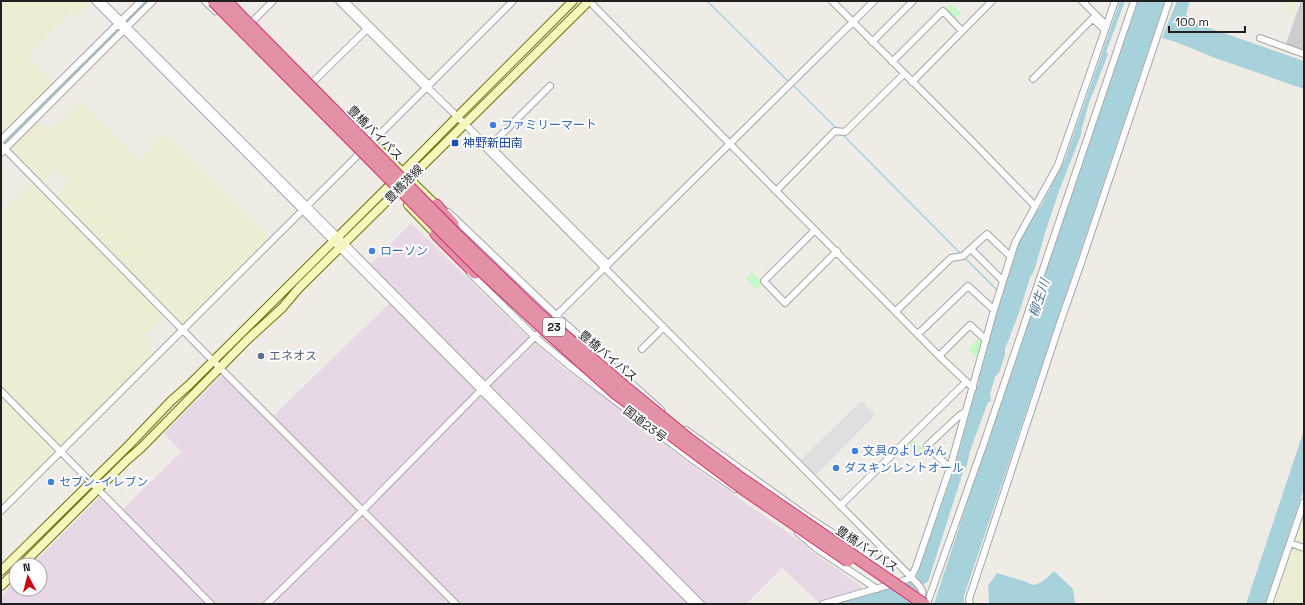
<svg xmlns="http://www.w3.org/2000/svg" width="1305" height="605" font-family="'Space Grotesk','Noto Sans JP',sans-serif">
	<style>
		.industrial { fill: #e8d8e6 }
		.religious { fill: #cdcdcd }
		.farmland { fill: #ecedd2 }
		.park { fill: #c5f7c7 }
		.parking { fill: #dfdfdf }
		.water { fill: #a8d2db }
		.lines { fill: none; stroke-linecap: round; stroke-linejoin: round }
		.stream { stroke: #a8d2db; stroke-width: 1.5 }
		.river { stroke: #a8d2db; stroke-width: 9 }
		.street-casing { stroke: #a6a6a6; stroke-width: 8 }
		.secondary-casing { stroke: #6b720a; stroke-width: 10 }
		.highway-casing { stroke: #d32d6d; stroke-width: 13 }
		.street { stroke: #fff; stroke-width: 6 }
		.secondary { stroke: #f6f7bc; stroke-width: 8 }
		.highway { stroke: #e391a4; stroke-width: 11 }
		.highway-bridge-casing { stroke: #d32d6d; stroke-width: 13; stroke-linecap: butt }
		.highway-bridge { stroke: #e391a4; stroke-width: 11 }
		.shop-dot { fill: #3f7fe0; stroke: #fff; stroke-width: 1.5 }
		.transit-dot { fill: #1a4fb4; stroke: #fff; stroke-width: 1.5 }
		.service-dot { fill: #5c6f8a; stroke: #fff; stroke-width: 1.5 }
		.labels { text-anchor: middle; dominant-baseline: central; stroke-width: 4; stroke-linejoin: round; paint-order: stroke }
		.shield { fill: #fff; stroke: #626262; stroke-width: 1 }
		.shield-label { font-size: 11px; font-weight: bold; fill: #1f1f1f }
		.shop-label { font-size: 12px; fill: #366cbe; stroke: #fff; text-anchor: start }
		.street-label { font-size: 12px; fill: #1f1f1f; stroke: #fff }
		.transit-label { font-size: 12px; fill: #164399; stroke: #fff; text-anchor: start }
		.service-label { font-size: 12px; fill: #4e5e75; stroke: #fff; text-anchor: start }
		.water-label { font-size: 13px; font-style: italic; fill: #49769c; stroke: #fff }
	</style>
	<rect width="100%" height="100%" fill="#efece6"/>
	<path class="industrial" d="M 411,223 L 527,336 L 565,369 L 637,421 L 683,459 L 801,542 L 812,552 L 863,587 L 858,593 L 819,603 L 782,568 L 746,604 L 1,604 L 1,596 L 16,581 L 16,589 L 40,589 L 40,565 L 32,565 L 99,497 L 117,515 L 181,452 L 164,433 L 222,375 L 269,420 L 397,296 L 369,266 Z"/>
	<path class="religious" d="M 1301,1 L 1304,1 L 1304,52 L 1286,45 L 1286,44 Z"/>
	<path class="farmland" d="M 1,1 L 90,1 L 91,3 L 75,17 L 71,12 L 27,57 L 55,85 L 1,138 Z
		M 1287,1 L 1297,1 L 1293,13 L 1284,10 Z
		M 81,102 L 139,160 L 164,133 L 270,239 L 183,327 L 168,312 L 144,336 L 151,342 L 147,346 L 156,355 L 1,509 L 1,206 L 5,210 L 32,183 L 50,202 L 69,183 L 56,170 L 43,183 L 9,149 L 38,120 L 51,130 Z
		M 1304,513 L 1304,604 L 1274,604 Z"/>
	<path class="park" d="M 951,4 L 961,13 L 954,20 L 946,9 Z
		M 752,272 L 763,283 L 757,290 L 746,279 Z
		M 980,337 L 983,340 L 978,360 L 968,349 Z
		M 912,439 L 925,451 L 920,456 L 907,443 Z"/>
	<path class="parking" d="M 861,401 L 875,415 L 816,475 L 801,460 Z"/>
	<path class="water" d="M 1120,1 L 1125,1 L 1106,52 L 1108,54 L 1089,103 L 1081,131 L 1082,132 L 1058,194 L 1046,230 L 1034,271 L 1030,278 L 1019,313 L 1005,349 L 1005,355 L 999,373 L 995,377 L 990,394 L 990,396 L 991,397 L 990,402 L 988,402 L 970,451 L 967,465 L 963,472 L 928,582 L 922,585 L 921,592 L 914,604 L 833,604 L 908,583 L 917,575 L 954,469 L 976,388 L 976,390 L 979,382 L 978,382 L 997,311 L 1017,247 L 1035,211 L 1040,208 L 1065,159 Z
		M 1138,1 L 1165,1 L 964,596 L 964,604 L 934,604 L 974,482 Z
		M 1177,1 L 1190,1 L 1186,14 L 1189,21 L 1304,61 L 1304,89 L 1215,58 L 1176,42 L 1162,38 Z
		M 1304,430 L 1304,489 L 1265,604 L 1246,604 Z
		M 1054,571 L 1073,589 L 1075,604 L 989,604 L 988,586 L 997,573 L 1027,582 C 1037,590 1046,578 1054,571 Z"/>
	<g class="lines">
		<path class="stream" d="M 707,1 L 790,83
			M 793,85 L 837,129
			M 841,133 L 961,254
			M 965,258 L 998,291
			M 446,351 L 482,387
			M 714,374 L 841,502
			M 844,505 L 912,573"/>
		<path class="river" d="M 1,147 L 147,1"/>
		<g class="street-casing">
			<path id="street" d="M 95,1 L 693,604
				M 101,1 L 338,237 L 701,604
				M 205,1 L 215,11
				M 339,1 L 424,86 L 427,87 L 480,139 L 482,144 L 911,577 C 920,587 926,589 920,603
				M 345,1 L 427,83 L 427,87
				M 589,1 L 939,356 L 973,388
				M 832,1 L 971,140 L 1035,206
				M 1082,1 L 1106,25
				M 1093,19 L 1104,29
				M 253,21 L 273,1
				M 1260,38 L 1304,54
				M 872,42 L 913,1
				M 892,62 L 943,11 L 962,31
				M 1033,79 L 1096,15
				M 313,82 L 367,29
				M 912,82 L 992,1
				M 480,139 L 486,142 L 608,264
				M 1,140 L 141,1
				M 372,142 L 513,1
				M 1,145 L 220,368 L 456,604
				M 488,148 L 550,86
				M 1,153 L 153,1
				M 776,191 L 835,131 L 845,132 L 904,74
				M 448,212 L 557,316 L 661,410
				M 815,230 L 764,281 L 785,303 L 837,251
				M 971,249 L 1003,281
				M 470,273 L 535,337 L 571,367 L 693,460 L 735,489
				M 896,311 L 951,258 L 963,256 L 987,234 L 1011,257
				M 918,334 L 968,286 L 994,310
				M 642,349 L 663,328
				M 939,356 L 970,325 L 986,340
				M 1,391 L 211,604
				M 686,430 L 805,515 L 891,571
				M 950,468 L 927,446 L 960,415 L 965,412
				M 840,506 L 966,382
				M 1,511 L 359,154
				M 798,533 L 817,549 L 877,589
				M 1290,543 L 1304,548
				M 267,604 L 363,510 L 485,386 L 874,1
				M 823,604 L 903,581 L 911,577 L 916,567 L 950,468 L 994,310 L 1015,243 L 1058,165 L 1115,1
				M 927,604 L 983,446 L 1134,1
				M 970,604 L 969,599 L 1060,323 L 1081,263 L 1169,1
				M 1269,604 L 1304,502"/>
		</g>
		<g class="secondary-casing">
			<path id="secondary" d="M 375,145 L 436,205
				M 408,205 L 436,234
				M 22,565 L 126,461 L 141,448 L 247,340 L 282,308 L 299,288 L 589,1
				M 1,571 L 128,446 L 171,401 L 189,385 L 390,185 L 457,117 L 573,1
				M 1,586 L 16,571"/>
		</g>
		<g class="highway-casing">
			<path id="highway" d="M 436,205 L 453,224
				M 436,234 L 475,273"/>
		</g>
		<use href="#street" class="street"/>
		<use href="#secondary" class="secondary"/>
		<use href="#highway" class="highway"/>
		<g class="highway-bridge-casing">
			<path id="highway-bridge" d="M 213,1 L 476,266 L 546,331 L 615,393 L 746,491 L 848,561
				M 226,1 L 456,234 L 538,313 L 630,391 L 690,440 L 738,476 L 924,604"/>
		</g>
		<use href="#highway-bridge" class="highway-bridge"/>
	</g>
	<g class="shop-dot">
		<circle cx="493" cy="125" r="4"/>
		<circle cx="372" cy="251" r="4"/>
		<circle cx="855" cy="451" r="4"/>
		<circle cx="836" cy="468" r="4"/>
		<circle cx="51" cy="482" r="4"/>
	</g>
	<rect class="transit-dot" x="451" y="139" width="8" height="8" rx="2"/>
	<circle class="service-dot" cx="261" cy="356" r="4"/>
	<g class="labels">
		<rect class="shield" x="543" y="318" width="22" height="18" rx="3"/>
		<g class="shield-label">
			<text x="554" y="327">23</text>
		</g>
		<g class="shop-label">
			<text x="501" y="125">ファミリーマート</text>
			<text x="380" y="251">ローソン</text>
			<text x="863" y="451">文具のよしみん</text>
			<text x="844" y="468">ダスキンレントオール</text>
			<text x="59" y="482">セブン-イレブン</text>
		</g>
		<g class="street-label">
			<text transform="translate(375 133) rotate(45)">豊橋バイパス</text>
			<text transform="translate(404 184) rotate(-45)">豊橋港線</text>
			<text transform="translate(608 356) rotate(40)">豊橋バイパス</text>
			<text transform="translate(645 424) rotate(37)">国道23号</text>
			<text transform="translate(867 549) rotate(34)">豊橋バイパス</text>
		</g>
		<g class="transit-label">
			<text x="463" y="143">神野新田南</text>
		</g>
		<g class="service-label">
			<text x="269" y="356">エネオス</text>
		</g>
		<g class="water-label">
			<text transform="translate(1039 298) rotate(-71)">柳生川</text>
		</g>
	</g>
	<rect width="1305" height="605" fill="none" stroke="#1f1f1f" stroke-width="4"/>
	<g transform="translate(28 577) rotate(353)"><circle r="19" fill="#ffffff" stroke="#a5a5a5"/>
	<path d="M0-3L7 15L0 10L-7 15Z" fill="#c50912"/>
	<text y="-6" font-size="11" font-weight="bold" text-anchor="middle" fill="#1f1f1f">N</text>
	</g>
	<path d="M1169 26v6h76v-6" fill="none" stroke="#1f1f1f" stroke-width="2"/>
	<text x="1175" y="26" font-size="12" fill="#1f1f1f" stroke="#ffffff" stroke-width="3" paint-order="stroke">100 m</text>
</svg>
